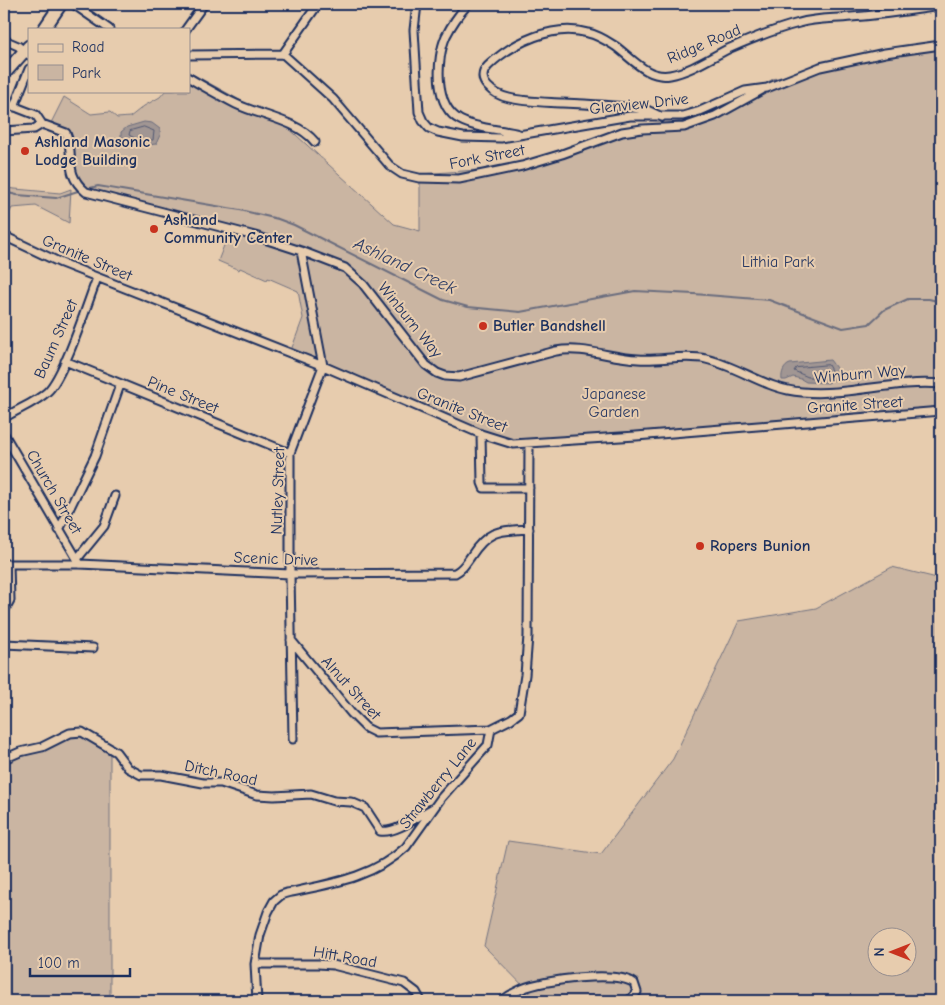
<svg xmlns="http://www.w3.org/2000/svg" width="945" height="1005" font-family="'Comic Neue',sans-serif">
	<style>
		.green { fill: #cab5a2; stroke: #727280; fill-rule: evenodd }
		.water { fill: #a19693; stroke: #6b6d7e }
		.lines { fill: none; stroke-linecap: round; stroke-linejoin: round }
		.shore { stroke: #515873; stroke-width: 1 }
		.stream { stroke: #6b6d7e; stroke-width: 2 }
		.minor-casing { stroke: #1b2f5e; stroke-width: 11 }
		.primary-casing { stroke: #1b2f5e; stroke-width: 15 }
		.minor { stroke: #e7ccae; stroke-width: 7 }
		.primary { stroke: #e7ccae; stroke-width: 11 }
		.poi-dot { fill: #c8321e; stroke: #e7ccae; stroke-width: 2 }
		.labels { text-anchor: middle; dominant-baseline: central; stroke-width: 4; stroke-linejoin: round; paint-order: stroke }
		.street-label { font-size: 16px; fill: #1b2f5e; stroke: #e7ccae }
		.poi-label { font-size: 16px; font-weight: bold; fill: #1b2f5e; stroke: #e7ccae; text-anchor: start }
		.park-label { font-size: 16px; fill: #2c3c65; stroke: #e7ccae }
		.water-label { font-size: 18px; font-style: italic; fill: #2f3e66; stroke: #e7ccae }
	</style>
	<rect width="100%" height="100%" fill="#e7ccae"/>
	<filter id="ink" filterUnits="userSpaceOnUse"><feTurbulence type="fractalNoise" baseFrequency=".02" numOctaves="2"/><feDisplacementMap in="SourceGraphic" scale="10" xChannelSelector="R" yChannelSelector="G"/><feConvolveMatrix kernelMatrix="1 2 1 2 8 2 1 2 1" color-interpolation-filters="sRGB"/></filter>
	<g filter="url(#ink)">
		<path class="green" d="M 941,45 L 941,411 L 513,444 L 290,353 L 303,318 L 298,291 L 268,278 L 267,280 L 240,268 L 239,270 L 218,261 L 230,230 L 96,196 L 73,177 L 69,140 L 51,123 L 64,97 L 91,114 L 110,112 L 117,118 L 130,117 L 144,106 L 160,97 L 165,91 L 189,91 L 189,72 L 285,125 L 394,224 L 420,231 L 420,174 L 491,169 L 553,154 L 606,134 L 633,126 L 673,126 L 690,123 L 704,119 L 773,79 L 837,63 Z
			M 4,188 L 60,193 L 71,189 L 69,223 L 36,206 L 12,208 L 4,223 Z
			M 892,567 L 941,579 L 941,1001 L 538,1001 L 484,946 L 508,841 L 601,854 L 673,759 L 739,621 L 816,608 ZM 878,938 L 908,938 L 908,968 L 878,968 Z
			M 75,734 L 98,744 L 110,755 L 110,1001 L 4,1001 L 4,762 L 47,749 Z"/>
		<path class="water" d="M 144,122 L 152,123 L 160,129 L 160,135 L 156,144 L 139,146 L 121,136 L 121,132 L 127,127 Z
			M 830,360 L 839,372 L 839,377 L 828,383 L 806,382 L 801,379 L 793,377 L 786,380 L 782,380 C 781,373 784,366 790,364 Z"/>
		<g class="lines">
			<path class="shore" d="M 144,127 L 154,131 L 153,140 L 140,141 L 129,135 L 130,131 Z
				M 828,365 L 833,374 L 827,378 L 808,377 L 794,371 L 796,368 Z"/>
			<path class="stream" d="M 86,189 L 98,186 L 240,210 L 278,219 L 294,225 L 443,300 L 468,307 L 520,312 L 635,291 L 694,294 L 769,300 L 843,328 L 869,324 L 884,310 L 908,299 L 929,299 L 941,302
				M 4,192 L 17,195 L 56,198 L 81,190"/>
			<g class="minor-casing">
				<path id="minor" d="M 73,4 L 109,29
					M 417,4 L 414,30 L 419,112 L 423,121 L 429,128 L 438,132 L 463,137 L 501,138 L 630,116 L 683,116 L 700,111 L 745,91 L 767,88 L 820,67 L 885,53 L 941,45
					M 468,4 C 460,13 452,24 446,36 C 436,59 434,106 460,120 C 477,129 500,129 519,134
					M 186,29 L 204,4
					M 4,40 L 18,46 L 29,55
					M 283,54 L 318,4
					M 189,55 L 283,54 L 333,99 L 390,166 L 402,174 L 419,178 L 459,179 L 522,166 L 562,154 L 622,132 L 642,129 L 684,127 L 715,116 L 762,90
					M 29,69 L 15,104 L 18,108 L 36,115 L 42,124 L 66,133 C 76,156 62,172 86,192 L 255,236 L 301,251 L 345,268 L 363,284 L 426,365 L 437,373 L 445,376 L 459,377 L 556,351 C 584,346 610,358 638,359 C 660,361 684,354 706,359 C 740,367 767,390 802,392 C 849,396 894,380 941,384
					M 189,78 C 205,87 220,96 236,104 C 261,116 297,120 315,142
					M 4,104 L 18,108
					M 662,117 L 647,110 L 633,108 C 610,105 586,104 562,103 C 545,102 526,102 509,98 C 495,95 473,81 488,66 C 513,42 554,23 588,33 C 598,35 607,41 615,46 C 632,58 647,79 670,75 C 691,71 710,58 728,49 C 751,39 775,29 799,23 C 816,18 834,19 851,17 C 882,15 911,10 941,6
					M 4,131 L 34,129 L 42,124
					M 4,236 L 61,263 L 323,366 L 481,434 L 513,444 L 636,436 L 941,411
					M 65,361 L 290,453
					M 4,418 C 18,409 35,403 47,392 C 64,377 88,302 97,278
					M 4,434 L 80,564
					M 481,434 L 482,483 L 484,488 L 529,488
					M 59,530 L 95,456 L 120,385
					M 77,559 L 104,526 L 115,496
					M 4,564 L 80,564 L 290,574 L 455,573 C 463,569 466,563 471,556 C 489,529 499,531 529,529
					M 4,611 L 10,600 L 9,564
					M 291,640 L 351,713 L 366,728 L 376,733 L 491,729 L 511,719 L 519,713 L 525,675 L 528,636 L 529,444
					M 4,644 L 93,648
					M 293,739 L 290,574 L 290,453 L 323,366 L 301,251
					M 4,759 L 20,752 L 42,747 L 70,733 L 82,732 L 116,752 L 128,768 L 141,775 L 161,775 L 203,783 L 221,783 L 257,795 L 274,796 L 311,794 L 334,801 L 351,802 L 365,808 L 380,831 C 396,834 418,816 433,808
					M 255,964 L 318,964 L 333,965 L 404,983 L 416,992 L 421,1001
					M 257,1001 L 255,964 L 260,935 L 268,912 L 274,901 L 281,895 L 287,893 C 329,884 373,878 406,847 L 441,798 L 488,745 L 491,729
					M 502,1001 C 508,996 515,992 522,989 C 543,980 616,970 634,983 L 637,992 L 629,1001"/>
			</g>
			<g class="primary-casing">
				<path id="primary" d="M 44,29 L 61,4
					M 4,74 L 29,46"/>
			</g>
			<use href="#minor" class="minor"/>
			<use href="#primary" class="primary"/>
		</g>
	</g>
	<g class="poi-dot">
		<circle cx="25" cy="151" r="5"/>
		<circle cx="154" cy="229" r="5"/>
		<circle cx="483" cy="326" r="5"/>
		<circle cx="700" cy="546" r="5"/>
	</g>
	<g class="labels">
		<g class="street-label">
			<text transform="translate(704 44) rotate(-23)">Ridge Road</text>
			<text transform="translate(639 104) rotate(-6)">Glenview Drive</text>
			<text transform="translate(487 157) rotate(-11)">Fork Street</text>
			<text transform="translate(87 258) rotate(23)">Granite Street</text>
			<text transform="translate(410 320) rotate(51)">Winburn Way</text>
			<text transform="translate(56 339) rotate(-66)">Baum Street</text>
			<text transform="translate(860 374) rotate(-5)">Winburn Way</text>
			<text transform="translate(183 395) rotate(22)">Pine Street</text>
			<text transform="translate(855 405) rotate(-4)">Granite Street</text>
			<text transform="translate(462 410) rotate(22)">Granite Street</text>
			<text transform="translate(278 491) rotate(-88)">Nutley Street</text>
			<text transform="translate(54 492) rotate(60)">Church Street</text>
			<text transform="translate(276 559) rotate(2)">Scenic Drive</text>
			<text transform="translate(351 688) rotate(48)">Alnut Street</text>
			<text transform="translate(221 773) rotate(12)">Ditch Road</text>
			<text transform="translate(438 783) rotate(-51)">Strawberry Lane</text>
			<text transform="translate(345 957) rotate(10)">Hitt Road</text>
		</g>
		<g class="poi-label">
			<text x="35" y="142">Ashland Masonic<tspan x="35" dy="18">Lodge Building</tspan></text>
			<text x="164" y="220">Ashland<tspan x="164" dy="18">Community Center</tspan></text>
			<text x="493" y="326">Butler Bandshell</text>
			<text x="710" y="546">Ropers Bunion</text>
		</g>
		<g class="park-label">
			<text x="778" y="262">Lithia Park</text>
			<text x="614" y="394">Japanese<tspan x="614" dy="18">Garden</tspan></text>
		</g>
		<g class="water-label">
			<text transform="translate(405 266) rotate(25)">Ashland Creek</text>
		</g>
	</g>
	<rect width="945" height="1005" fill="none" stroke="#e7ccae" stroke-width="20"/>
	<rect x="10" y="10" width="925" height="985" fill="none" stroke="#1b2f5e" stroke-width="2" filter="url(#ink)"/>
	<rect x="28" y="28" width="162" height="65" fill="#e7ccae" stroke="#958d8e"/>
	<rect x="38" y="44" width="25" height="8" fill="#e7ccae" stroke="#958d8e"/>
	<text x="72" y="52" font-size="15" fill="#1b2f5e">Road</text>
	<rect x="38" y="65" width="25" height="15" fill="#cab5a2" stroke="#958d8e"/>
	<text x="72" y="78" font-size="15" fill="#1b2f5e">Park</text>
	<g transform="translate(892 952) rotate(270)"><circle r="24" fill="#e7ccae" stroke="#958d8e"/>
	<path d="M0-4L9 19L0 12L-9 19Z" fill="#c8321e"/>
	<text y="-8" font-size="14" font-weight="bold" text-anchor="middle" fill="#1b2f5e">N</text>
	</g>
	<path d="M30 968v8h100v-8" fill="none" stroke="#1b2f5e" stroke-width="2.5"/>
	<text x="38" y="968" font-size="15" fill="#1b2f5e" stroke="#e7ccae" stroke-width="4" paint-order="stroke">100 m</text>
</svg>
